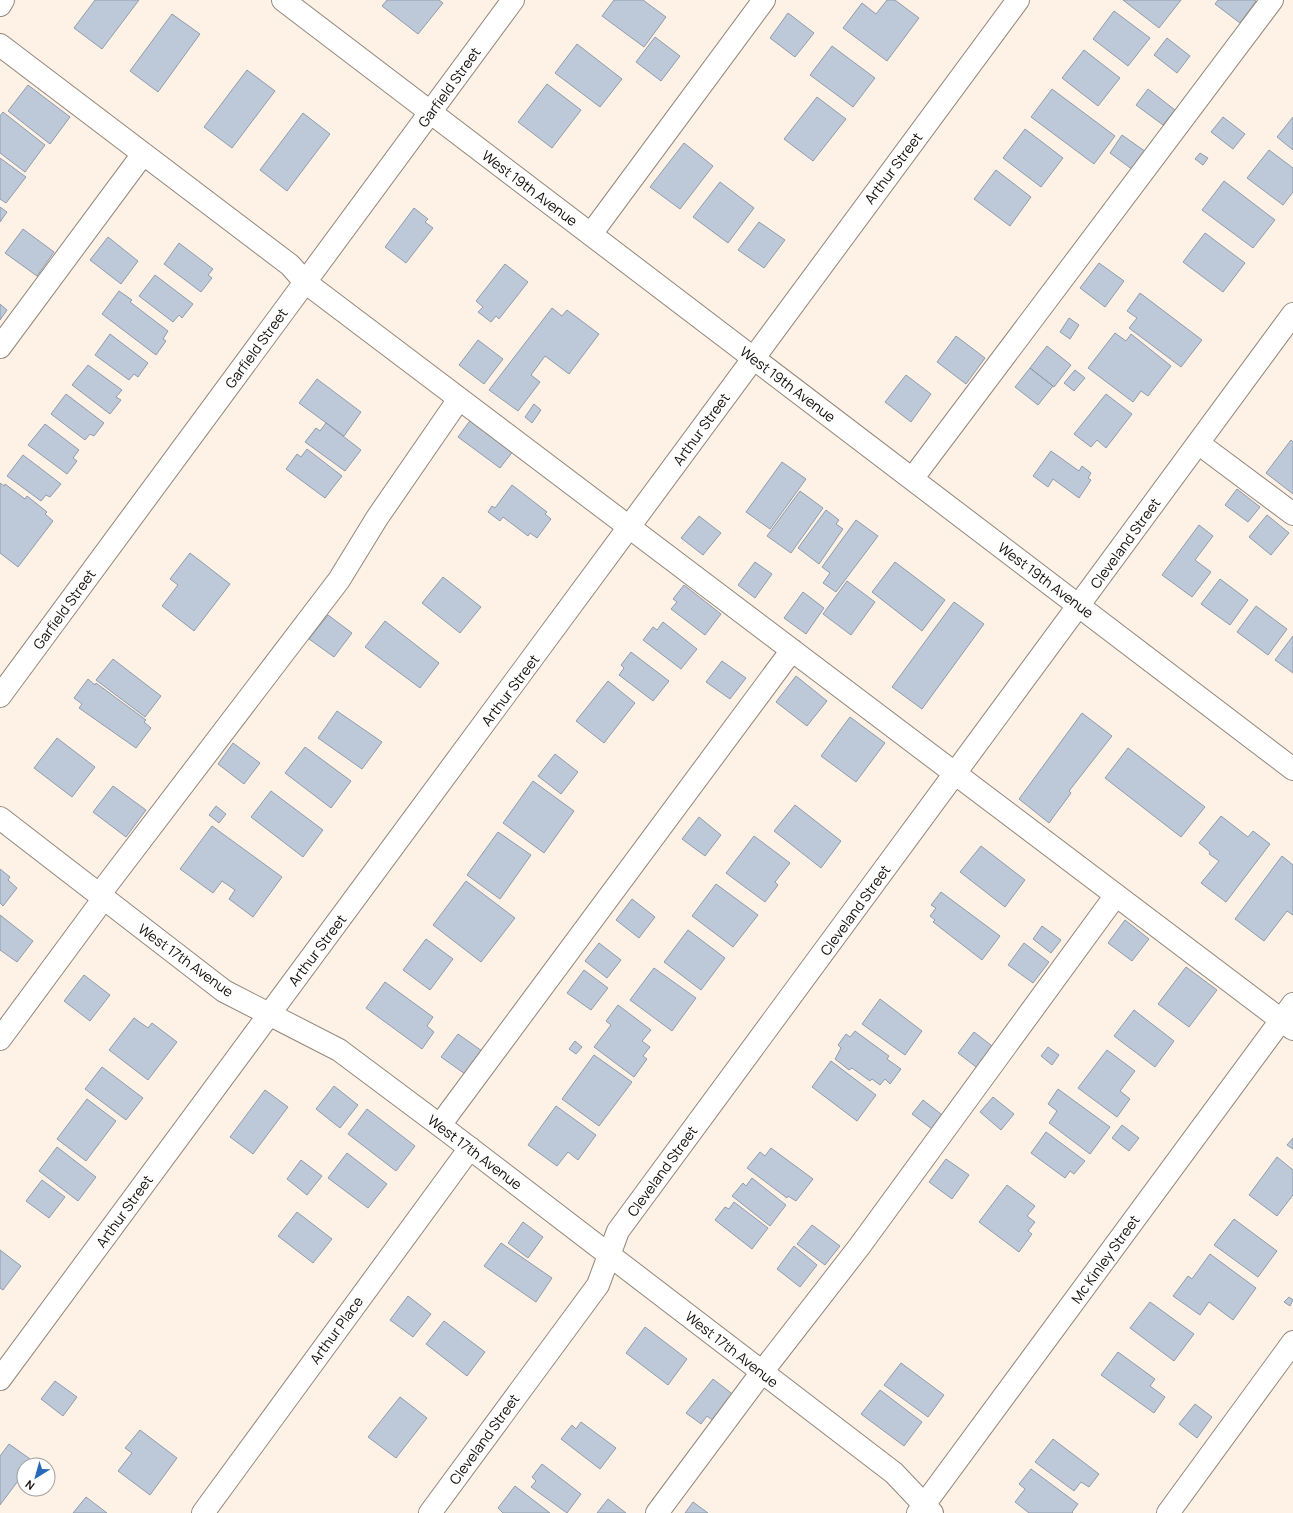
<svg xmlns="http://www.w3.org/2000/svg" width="1293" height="1513" font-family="Manrope,sans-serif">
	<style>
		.building { fill: #bdc9d8; stroke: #919cab }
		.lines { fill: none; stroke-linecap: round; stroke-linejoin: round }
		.minor-casing { stroke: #94867a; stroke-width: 24 }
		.minor { stroke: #fff; stroke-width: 22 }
		.labels { text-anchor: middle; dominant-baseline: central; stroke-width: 3.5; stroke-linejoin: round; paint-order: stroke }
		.street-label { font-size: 14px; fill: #110c08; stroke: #fff }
	</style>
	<rect width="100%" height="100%" fill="#fef2e6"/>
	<path class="building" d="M 95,0 L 139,0 L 102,49 L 74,28 Z
		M 387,0 L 439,0 L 443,3 L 418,34 L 382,6 Z
		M 614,0 L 643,0 L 666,17 L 644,47 L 602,16 Z
		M 887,0 L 895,0 L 919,18 L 887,61 L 843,28 L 862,3 L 876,14 Z
		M 1123,0 L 1181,0 L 1159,28 Z
		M 1218,0 L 1254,0 L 1256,1 L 1240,23 L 1215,4 Z
		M 1114,11 L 1150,38 L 1128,66 L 1093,39 Z
		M 788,13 L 814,33 L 795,57 L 770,38 Z
		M 172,14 L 200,34 L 158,92 L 130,71 Z
		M 655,37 L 680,56 L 661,81 L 636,62 Z
		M 1167,38 L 1190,56 L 1177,73 L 1154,55 Z
		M 577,44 L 622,79 L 600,107 L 555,73 Z
		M 832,46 L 875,78 L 853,107 L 810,75 Z
		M 1084,50 L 1120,78 L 1098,106 L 1062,78 Z
		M 247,70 L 275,91 L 232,148 L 204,127 Z
		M 547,84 L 581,110 L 552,148 L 518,122 Z
		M 28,85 L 70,117 L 50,144 L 8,111 Z
		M 1052,89 L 1115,136 L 1094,164 L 1031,117 Z
		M 1148,89 L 1175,110 L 1163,125 L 1136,105 Z
		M 817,97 L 846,119 L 813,161 L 784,139 Z
		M 3,112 L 45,145 L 25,172 L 0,153 L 0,116 Z
		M 303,113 L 330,134 L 287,191 L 260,170 Z
		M 1223,117 L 1245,134 L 1233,149 L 1211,132 Z
		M 1293,117 L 1293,150 L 1277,137 Z
		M 1025,129 L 1063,158 L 1041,187 L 1003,158 Z
		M 1122,135 L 1146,152 L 1133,170 L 1110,153 Z
		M 684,143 L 713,166 L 680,209 L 650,187 Z
		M 1269,150 L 1293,168 L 1293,192 L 1283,205 L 1247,178 Z
		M 1200,153 L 1208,158 L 1203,165 L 1195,159 Z
		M 0,158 L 26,177 L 6,203 L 0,199 Z
		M 996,170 L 1031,197 L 1010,226 L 974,199 Z
		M 1224,181 L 1275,220 L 1253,248 L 1202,210 Z
		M 720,182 L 754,208 L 728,243 L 693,217 Z
		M 0,207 L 7,212 L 0,222 Z
		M 414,208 L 428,219 L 425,222 L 433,228 L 406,263 L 385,247 Z
		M 759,222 L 785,240 L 764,268 L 738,250 Z
		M 23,229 L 54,252 L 37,276 L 5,253 Z
		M 1205,233 L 1245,263 L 1223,292 L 1183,262 Z
		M 108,237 L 138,261 L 121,284 L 90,260 Z
		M 179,243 L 213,269 L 208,275 L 212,278 L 201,292 L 164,264 Z
		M 1099,263 L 1124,281 L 1105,307 L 1080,288 Z
		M 505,264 L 528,282 L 499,319 L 496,316 L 491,322 L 478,312 L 483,307 L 476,301 Z
		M 155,275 L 193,304 L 182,318 L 179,315 L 173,322 L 139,296 Z
		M 119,291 L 132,300 L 130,302 L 168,331 L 163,339 L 166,341 L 156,355 L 102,314 Z
		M 1140,293 L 1202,340 L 1181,367 L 1129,328 L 1137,318 L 1127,311 Z
		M 0,304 L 7,310 L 0,320 Z
		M 552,308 L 562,316 L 567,310 L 599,334 L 569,374 L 545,356 L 531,375 L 540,382 L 518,411 L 489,390 Z
		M 1069,318 L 1079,325 L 1070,339 L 1060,332 Z
		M 1115,333 L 1126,341 L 1131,334 L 1171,366 L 1148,396 L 1141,391 L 1133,402 L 1088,368 Z
		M 110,334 L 148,363 L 138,377 L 134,374 L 129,380 L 95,355 Z
		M 956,336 L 985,358 L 966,384 L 937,362 Z
		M 478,340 L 503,359 L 484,384 L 459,365 Z
		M 1047,346 L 1071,365 L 1054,387 L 1030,368 Z
		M 88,365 L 122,390 L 116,397 L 121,400 L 110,414 L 72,385 Z
		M 1030,368 L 1053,386 L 1038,405 L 1015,387 Z
		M 1075,370 L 1085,378 L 1074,391 L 1064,383 Z
		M 906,375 L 931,394 L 911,422 L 885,402 Z
		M 317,379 L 361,412 L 344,436 L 299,403 Z
		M 66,394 L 104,423 L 94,436 L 90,434 L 85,440 L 51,414 Z
		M 1106,394 L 1132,414 L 1106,448 L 1097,440 L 1091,447 L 1074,434 Z
		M 534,404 L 541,410 L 532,423 L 525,417 Z
		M 472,418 L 514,450 L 500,468 L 458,437 Z
		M 326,423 L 361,450 L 345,471 L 305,442 L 316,428 L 320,431 Z
		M 45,424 L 79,450 L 73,458 L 77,461 L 67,474 L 28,445 Z
		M 1291,440 L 1293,442 L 1293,494 L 1266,473 Z
		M 307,449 L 342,476 L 325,498 L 286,469 L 297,454 L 301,457 Z
		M 1051,451 L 1079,471 L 1082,466 L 1091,473 L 1088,478 L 1091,480 L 1079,498 L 1053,479 L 1048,487 L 1033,476 Z
		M 23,455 L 61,484 L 50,497 L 46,495 L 41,501 L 7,476 Z
		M 782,462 L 806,479 L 770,529 L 746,512 Z
		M 0,483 L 4,486 L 5,484 L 25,499 L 27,496 L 47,512 L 45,514 L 53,521 L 18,567 L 0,553 Z
		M 512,485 L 547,512 L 545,514 L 551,519 L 537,538 L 530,533 L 528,536 L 503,517 L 500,521 L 488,512 L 492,506 L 495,508 Z
		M 1237,489 L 1260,507 L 1248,522 L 1225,505 Z
		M 800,491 L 823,508 L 791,553 L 767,536 Z
		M 826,510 L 839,520 L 836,524 L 843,529 L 819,564 L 798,548 Z
		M 1267,515 L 1289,533 L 1271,555 L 1249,537 Z
		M 699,516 L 721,533 L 703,555 L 681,538 Z
		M 856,520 L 878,536 L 836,592 L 823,583 L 830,573 L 822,567 Z
		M 1199,525 L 1213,536 L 1195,560 L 1211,572 L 1192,597 L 1162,575 Z
		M 190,553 L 230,584 L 194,631 L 162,606 L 178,585 L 170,579 Z
		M 755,562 L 772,574 L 755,598 L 738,585 Z
		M 895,562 L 945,600 L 922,631 L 872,592 Z
		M 443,577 L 481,607 L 460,633 L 422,603 Z
		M 1220,579 L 1248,600 L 1230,625 L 1201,604 Z
		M 847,581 L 875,602 L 851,635 L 823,614 Z
		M 684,585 L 721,614 L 705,635 L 671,609 L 677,602 L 673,599 Z
		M 803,592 L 824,608 L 806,634 L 784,618 Z
		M 954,602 L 984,624 L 922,709 L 892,687 Z
		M 1256,606 L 1287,629 L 1268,655 L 1237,632 Z
		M 328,615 L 352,633 L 334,657 L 309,639 Z
		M 385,621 L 439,663 L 420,688 L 365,647 Z
		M 663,622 L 697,649 L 681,669 L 643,640 L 653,627 L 657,630 Z
		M 1293,636 L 1293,673 L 1275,660 Z
		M 631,652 L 669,681 L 653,701 L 619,675 L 624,668 L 621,665 Z
		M 113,659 L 161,696 L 145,717 L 96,680 Z
		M 722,661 L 746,678 L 730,699 L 706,682 Z
		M 796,676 L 827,701 L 807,726 L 776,702 Z
		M 88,679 L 95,685 L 96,683 L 146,720 L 144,722 L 151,728 L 136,748 L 79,708 L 82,704 L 74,698 Z
		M 608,681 L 635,703 L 604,743 L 576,721 Z
		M 337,711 L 382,742 L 362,769 L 318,738 Z
		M 1082,713 L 1112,736 L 1069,791 L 1071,793 L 1049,823 L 1019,799 Z
		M 850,717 L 885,743 L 856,782 L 821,756 Z
		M 57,738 L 95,767 L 72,797 L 34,768 Z
		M 233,743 L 260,763 L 244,784 L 218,764 Z
		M 305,747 L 351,781 L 331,808 L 285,773 Z
		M 1128,748 L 1205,807 L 1181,837 L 1105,778 Z
		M 555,754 L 578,772 L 561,794 L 538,776 Z
		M 533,781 L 574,811 L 544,853 L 503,823 Z
		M 113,786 L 146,810 L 126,837 L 93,812 Z
		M 271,791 L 323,830 L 303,857 L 251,817 Z
		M 795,805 L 841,841 L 821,868 L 774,831 Z
		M 216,806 L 226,814 L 219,823 L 209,815 Z
		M 1221,816 L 1248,837 L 1253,831 L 1270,844 L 1226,902 L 1201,883 L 1219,861 L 1209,854 L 1210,852 L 1199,843 Z
		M 699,817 L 721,835 L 705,856 L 682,839 Z
		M 212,826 L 282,877 L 253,917 L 229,899 L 235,890 L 222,881 L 213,893 L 180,869 Z
		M 498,832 L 531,855 L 500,899 L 467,875 Z
		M 754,836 L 790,863 L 775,882 L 778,885 L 765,902 L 726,873 Z
		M 981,846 L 1025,880 L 1005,907 L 960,872 Z
		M 1282,856 L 1293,865 L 1293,915 L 1287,911 L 1264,941 L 1235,919 Z
		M 0,869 L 10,877 L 8,880 L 17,888 L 3,906 L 0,903 Z
		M 466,881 L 515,918 L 481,962 L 433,925 Z
		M 716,884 L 758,915 L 733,947 L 692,916 Z
		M 941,892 L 1000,936 L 982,960 L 933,922 L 935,920 L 930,916 L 936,908 L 931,905 Z
		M 632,899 L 655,917 L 639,938 L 616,920 Z
		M 0,915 L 33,941 L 17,962 L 0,950 Z
		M 1125,920 L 1149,939 L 1132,961 L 1108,943 Z
		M 1042,926 L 1061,940 L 1051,953 L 1033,939 Z
		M 688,930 L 725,958 L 701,990 L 664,962 Z
		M 426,939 L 453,959 L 430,990 L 403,970 Z
		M 599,943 L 621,960 L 607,978 L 585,961 Z
		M 1024,943 L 1049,962 L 1033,983 L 1008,965 Z
		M 1186,967 L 1217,990 L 1189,1027 L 1158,1004 Z
		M 654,968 L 696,998 L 672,1031 L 630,1000 Z
		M 584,970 L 608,988 L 591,1010 L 567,993 Z
		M 84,975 L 110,995 L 90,1021 L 64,1001 Z
		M 385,982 L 433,1017 L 427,1026 L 434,1032 L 422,1049 L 366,1008 Z
		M 880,999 L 922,1031 L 905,1055 L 862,1024 Z
		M 618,1005 L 651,1030 L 642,1041 L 650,1047 L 643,1056 L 647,1059 L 634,1077 L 594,1047 L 611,1025 L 606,1021 Z
		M 1134,1010 L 1174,1041 L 1155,1067 L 1114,1036 Z
		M 134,1018 L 148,1028 L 152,1023 L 177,1042 L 148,1080 L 109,1050 Z
		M 855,1031 L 889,1056 L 887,1059 L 901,1069 L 890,1084 L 885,1079 L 880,1085 L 872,1079 L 870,1081 L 852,1068 L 849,1070 L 835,1059 L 841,1048 L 838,1045 L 846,1034 L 850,1037 Z
		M 974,1032 L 996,1049 L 980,1070 L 958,1053 Z
		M 458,1034 L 482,1051 L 465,1074 L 441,1057 Z
		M 575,1041 L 582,1047 L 576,1054 L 569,1049 Z
		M 1048,1047 L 1059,1055 L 1052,1065 L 1041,1056 Z
		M 1107,1050 L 1135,1071 L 1120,1091 L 1130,1099 L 1117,1117 L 1078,1088 Z
		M 594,1055 L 632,1082 L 599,1126 L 562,1099 Z
		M 831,1061 L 876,1095 L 857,1121 L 812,1087 Z
		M 102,1067 L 143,1098 L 126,1120 L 85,1089 Z
		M 334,1086 L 358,1105 L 340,1128 L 316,1109 Z
		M 1058,1089 L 1110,1127 L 1090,1154 L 1049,1123 L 1057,1111 L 1048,1104 Z
		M 265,1090 L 288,1107 L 253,1154 L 230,1137 Z
		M 993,1097 L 1014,1114 L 1001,1130 L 980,1112 Z
		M 87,1099 L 116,1121 L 86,1161 L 57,1139 Z
		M 923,1100 L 946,1118 L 936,1132 L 912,1114 Z
		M 556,1106 L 596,1135 L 578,1160 L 568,1152 L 557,1166 L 528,1145 Z
		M 367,1109 L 415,1146 L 396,1171 L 348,1134 Z
		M 1122,1125 L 1139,1138 L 1129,1151 L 1112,1138 Z
		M 1046,1132 L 1085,1161 L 1074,1174 L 1070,1171 L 1065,1178 L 1031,1153 Z
		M 1293,1138 L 1293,1149 L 1287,1145 Z
		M 57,1147 L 96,1177 L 78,1201 L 39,1171 Z
		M 771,1148 L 813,1179 L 796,1201 L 788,1196 L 787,1198 L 747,1168 L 760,1152 L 765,1156 Z
		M 347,1153 L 387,1184 L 368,1208 L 328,1178 Z
		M 1277,1157 L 1293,1170 L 1293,1195 L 1277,1216 L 1249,1195 Z
		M 946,1159 L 969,1175 L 952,1199 L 929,1182 Z
		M 301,1160 L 322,1176 L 307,1195 L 287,1179 Z
		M 752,1178 L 786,1205 L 770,1226 L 732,1196 L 743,1183 L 746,1186 Z
		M 42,1180 L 65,1197 L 49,1218 L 26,1201 Z
		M 1007,1185 L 1035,1206 L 1027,1216 L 1035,1222 L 1028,1231 L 1032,1234 L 1019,1252 L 979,1222 Z
		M 734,1202 L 768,1228 L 752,1249 L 715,1220 L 725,1207 L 729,1209 Z
		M 297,1212 L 332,1239 L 313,1263 L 278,1236 Z
		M 1234,1219 L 1277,1251 L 1258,1277 L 1214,1245 Z
		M 523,1222 L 543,1237 L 528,1258 L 508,1243 Z
		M 812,1225 L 840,1246 L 825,1265 L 797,1244 Z
		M 501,1243 L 552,1278 L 536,1302 L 484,1266 Z
		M 794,1246 L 817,1265 L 800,1287 L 777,1269 Z
		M 0,1250 L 21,1266 L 3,1290 L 0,1288 Z
		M 1210,1254 L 1256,1288 L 1233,1320 L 1209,1302 L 1200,1315 L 1173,1296 L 1188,1276 L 1192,1279 Z
		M 408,1296 L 431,1314 L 413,1337 L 390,1320 Z
		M 1289,1297 L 1293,1300 L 1290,1306 L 1284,1302 Z
		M 1150,1302 L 1194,1334 L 1174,1361 L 1130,1328 Z
		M 444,1321 L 485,1352 L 467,1376 L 426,1344 Z
		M 645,1327 L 687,1359 L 668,1385 L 626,1353 Z
		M 1118,1352 L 1155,1379 L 1150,1386 L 1165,1397 L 1154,1413 L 1101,1375 Z
		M 901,1363 L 944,1395 L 928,1417 L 884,1385 Z
		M 713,1379 L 735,1396 L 715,1422 L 707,1416 L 701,1424 L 686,1413 Z
		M 55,1381 L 77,1397 L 63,1416 L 41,1399 Z
		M 880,1390 L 922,1422 L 904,1446 L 861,1414 Z
		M 400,1397 L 427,1418 L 396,1458 L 368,1437 Z
		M 1195,1404 L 1212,1417 L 1197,1438 L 1179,1424 Z
		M 581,1422 L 616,1448 L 600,1469 L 561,1439 L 572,1425 L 576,1429 Z
		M 140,1430 L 177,1458 L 150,1495 L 118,1471 L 132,1453 L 125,1448 Z
		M 1053,1439 L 1099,1474 L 1089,1487 L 1081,1482 L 1074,1491 L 1035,1462 Z
		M 9,1444 L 33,1461 L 29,1465 L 24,1465 L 24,1473 L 0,1505 L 0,1456 Z
		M 542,1464 L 581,1494 L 567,1513 L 531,1487 L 536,1481 L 532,1477 Z
		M 1031,1469 L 1078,1504 L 1072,1512 L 1073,1513 L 1029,1513 L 1015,1502 L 1025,1489 L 1019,1484 Z
		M 515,1486 L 550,1513 L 503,1513 L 498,1508 Z
		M 86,1497 L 107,1513 L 73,1513 Z
		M 608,1499 L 626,1513 L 597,1513 Z
		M 693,1502 L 708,1513 L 685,1513 Z"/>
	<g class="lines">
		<g class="minor-casing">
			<path id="minor" d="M 283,0 L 1293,769
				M 0,5 L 3,0
				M 0,45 L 290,265 L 305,282 L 1293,1029
				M 591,234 L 764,0
				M 0,347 L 143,154
				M 1198,443 L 1293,514
				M 912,479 L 1272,0
				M 0,696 L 513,0
				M 0,818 L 224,991 L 339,1050 L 450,1133 L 894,1473 L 932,1513
				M 99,895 L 339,580 L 377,518 L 459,399
				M 0,1039 L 104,898
				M 440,1125 L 792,650
				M 0,1379 L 1018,0
				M 203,1513 L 470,1148
				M 430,1513 L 598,1285 L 618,1231 L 1293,314
				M 657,1513 L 762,1372 L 859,1247 L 1116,895
				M 918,1513 L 1293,1004
				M 1168,1513 L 1293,1342"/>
		</g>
		<use href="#minor" class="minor"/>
	</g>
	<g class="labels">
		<g class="street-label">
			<text transform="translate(449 87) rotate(-54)">Garfield Street</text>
			<text transform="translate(893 168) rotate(-53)">Arthur Street</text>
			<text transform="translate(530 188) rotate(37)">West 19th Avenue</text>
			<text transform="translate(256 348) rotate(-54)">Garfield Street</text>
			<text transform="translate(788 384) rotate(37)">West 19th Avenue</text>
			<text transform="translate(701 429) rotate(-54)">Arthur Street</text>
			<text transform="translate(1125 543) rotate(-54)">Cleveland Street</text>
			<text transform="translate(1046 580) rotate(37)">West 19th Avenue</text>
			<text transform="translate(64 609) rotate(-54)">Garfield Street</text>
			<text transform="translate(510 690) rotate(-53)">Arthur Street</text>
			<text transform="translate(855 910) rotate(-54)">Cleveland Street</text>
			<text transform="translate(317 950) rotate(-53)">Arthur Street</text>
			<text transform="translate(186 960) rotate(36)">West 17th Avenue</text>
			<text transform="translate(475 1152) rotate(37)">West 17th Avenue</text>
			<text transform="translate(662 1171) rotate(-54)">Cleveland Street</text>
			<text transform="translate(124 1211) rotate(-54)">Arthur Street</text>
			<text transform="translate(1105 1259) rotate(-54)">Mc Kinley Street</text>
			<text transform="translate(336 1330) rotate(-54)">Arthur Place</text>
			<text transform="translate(732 1349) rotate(38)">West 17th Avenue</text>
			<text transform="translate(484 1439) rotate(-54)">Cleveland Street</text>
		</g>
	</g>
	<g transform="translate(36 1477) rotate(217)"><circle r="19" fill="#ffffff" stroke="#a09e9c"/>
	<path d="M0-3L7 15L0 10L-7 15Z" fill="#2669ba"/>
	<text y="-6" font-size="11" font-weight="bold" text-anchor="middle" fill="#110c08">N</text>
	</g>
</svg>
